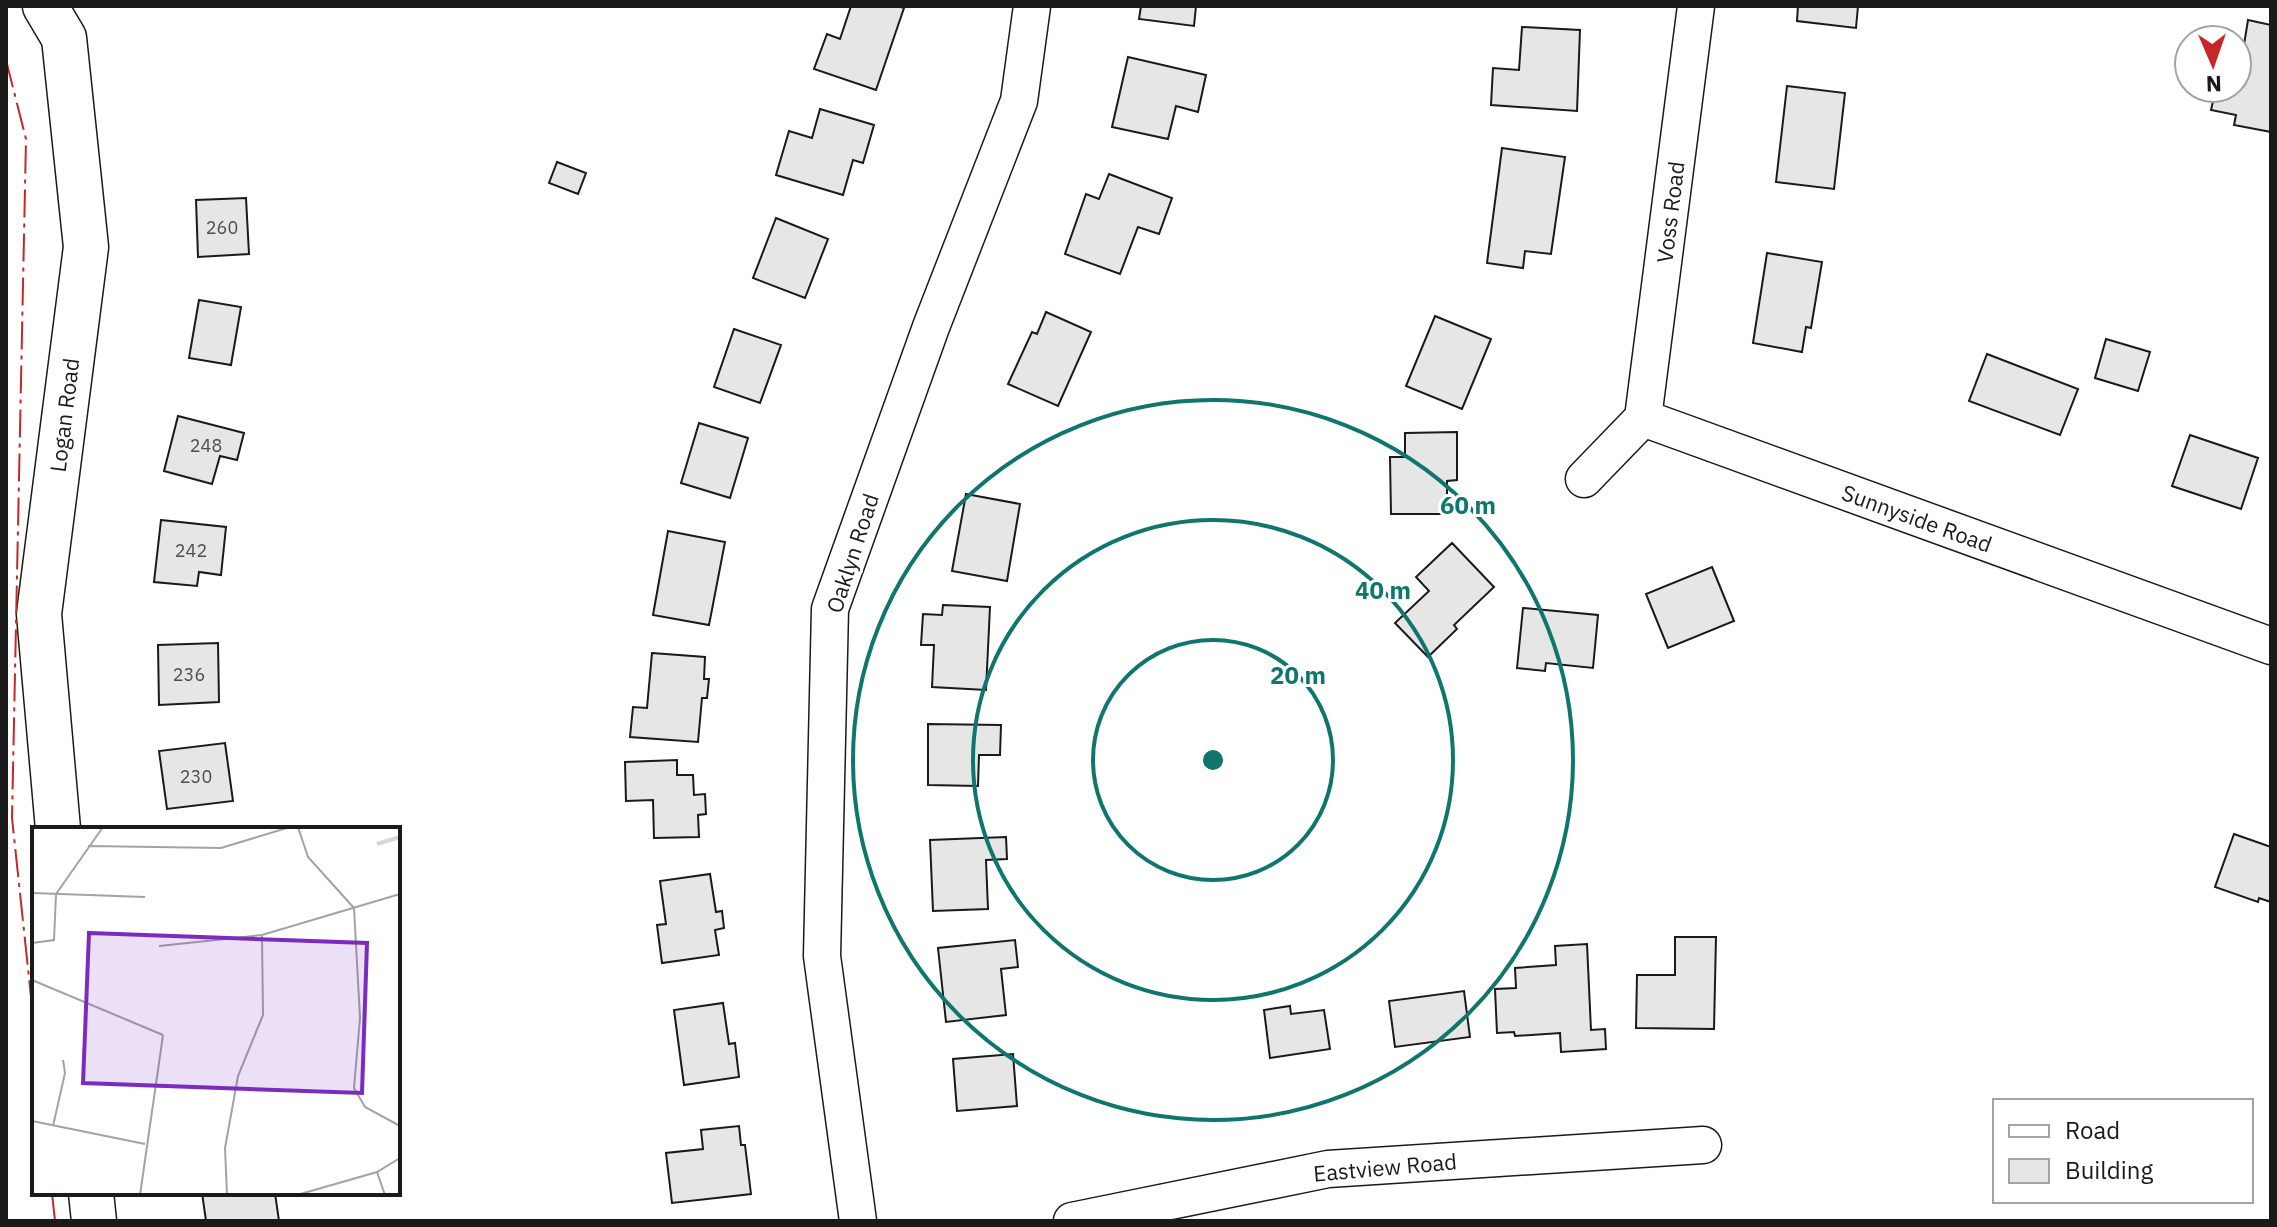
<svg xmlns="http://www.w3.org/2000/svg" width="2277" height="1227" font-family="'IBM Plex Sans',sans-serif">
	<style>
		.building { fill: #e6e6e6; stroke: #1a1a1a; stroke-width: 2 }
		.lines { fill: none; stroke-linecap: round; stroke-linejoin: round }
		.minor-casing { stroke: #1a1a1a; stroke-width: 39 }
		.tertiary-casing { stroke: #1a1a1a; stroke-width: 47 }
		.minor { stroke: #fff; stroke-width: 36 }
		.tertiary { stroke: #fff; stroke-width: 44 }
		.power { stroke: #c62828; stroke-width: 2; stroke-dasharray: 28 6 4 6; stroke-linecap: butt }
		.ring { fill: none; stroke: #0f766e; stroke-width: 4 }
		.labels { text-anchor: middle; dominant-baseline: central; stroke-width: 6; stroke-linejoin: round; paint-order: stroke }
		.number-label { font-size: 18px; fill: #4d4d4d }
		.street-label { font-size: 22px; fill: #1a1a1a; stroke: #fff }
		.inset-river { fill: none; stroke: #d7d7d7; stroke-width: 4 }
		.inset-road { fill: none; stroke: #a3a3a3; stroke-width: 2 }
		.view { fill: #7b2cbf; fill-opacity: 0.15; stroke: #7b2cbf; stroke-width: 4 }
		.inset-edge { fill: none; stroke: #1a1a1a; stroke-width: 4 }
		.centre { fill: #0f766e; stroke: #fff; stroke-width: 4 }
		.ring-label { font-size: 24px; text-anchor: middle; font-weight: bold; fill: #0f766e; stroke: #fff; stroke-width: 6; stroke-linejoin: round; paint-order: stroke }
	</style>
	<rect width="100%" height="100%" fill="#fff"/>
	<path class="building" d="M 851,6 L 897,6 L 904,8 L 876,90 L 814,69 L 827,34 L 840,39 Z
		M 1141,6 L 1196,6 L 1194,26 L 1139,19 Z
		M 1798,6 L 1858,6 L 1856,28 L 1797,21 Z
		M 2248,20 L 2271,25 L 2271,132 L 2234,125 L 2236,115 L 2211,110 L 2216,88 L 2237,88 Z
		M 1522,27 L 1580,30 L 1577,111 L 1491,105 L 1493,68 L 1519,70 Z
		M 1128,57 L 1206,75 L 1198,112 L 1176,106 L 1168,139 L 1112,127 Z
		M 1787,86 L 1845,93 L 1834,189 L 1776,182 Z
		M 820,109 L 874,125 L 863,163 L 853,160 L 843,195 L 776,175 L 789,131 L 812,138 Z
		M 1502,148 L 1565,157 L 1551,254 L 1525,251 L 1523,268 L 1487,263 Z
		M 557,162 L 586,173 L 578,194 L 549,183 Z
		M 1109,174 L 1172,198 L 1159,234 L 1138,227 L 1120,274 L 1065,254 L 1086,194 L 1099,199 Z
		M 246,198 L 249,254 L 198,257 L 196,200 Z
		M 776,218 L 828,239 L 805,298 L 753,278 Z
		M 1767,253 L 1822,262 L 1811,328 L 1806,327 L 1802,352 L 1753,343 Z
		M 199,300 L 241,307 L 231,365 L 189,358 Z
		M 1046,312 L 1091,332 L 1058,406 L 1008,384 L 1032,332 L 1037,334 Z
		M 1435,316 L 1491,339 L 1462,409 L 1406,386 Z
		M 734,329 L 781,345 L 760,403 L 714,387 Z
		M 2106,339 L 2150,352 L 2138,391 L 2095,378 Z
		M 1987,354 L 2078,389 L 2060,435 L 1969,401 Z
		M 178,416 L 244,433 L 237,460 L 220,456 L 212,484 L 164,471 Z
		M 699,423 L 748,438 L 730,498 L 681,483 Z
		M 1457,432 L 1457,480 L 1447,481 L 1447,514 L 1391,514 L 1390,457 L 1405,457 L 1405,433 Z
		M 2190,435 L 2258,458 L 2241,509 L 2172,486 Z
		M 966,494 L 1020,504 L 1007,581 L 952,571 Z
		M 161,520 L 226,527 L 221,575 L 199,572 L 197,586 L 154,582 Z
		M 668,531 L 725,542 L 709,625 L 653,615 Z
		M 1452,543 L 1494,587 L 1454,625 L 1457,629 L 1428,657 L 1395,623 L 1429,591 L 1416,577 Z
		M 1712,567 L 1734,621 L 1668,648 L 1646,594 Z
		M 943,605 L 990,607 L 986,690 L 932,687 L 934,645 L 921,645 L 923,614 L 942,615 Z
		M 1523,608 L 1598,615 L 1593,668 L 1546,663 L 1545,671 L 1517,668 Z
		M 218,643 L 219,702 L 159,705 L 158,645 Z
		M 652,653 L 705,657 L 704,679 L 709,679 L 707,698 L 702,698 L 698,742 L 630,737 L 633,707 L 647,708 Z
		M 928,724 L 1001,725 L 1000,755 L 979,755 L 978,786 L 928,785 Z
		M 225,743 L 233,801 L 167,809 L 159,751 Z
		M 677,760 L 677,775 L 693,775 L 694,795 L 705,794 L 706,814 L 698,815 L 699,837 L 654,838 L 653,800 L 626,801 L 625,762 Z
		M 2234,834 L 2271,847 L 2271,902 L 2259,898 L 2258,902 L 2215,887 Z
		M 1006,837 L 1007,859 L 986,860 L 988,909 L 933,911 L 930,840 Z
		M 710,874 L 716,912 L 722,911 L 724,928 L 715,930 L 719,955 L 662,963 L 657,925 L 666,924 L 660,881 Z
		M 1675,937 L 1716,937 L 1714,1029 L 1636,1028 L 1637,975 L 1675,975 Z
		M 1015,940 L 1018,967 L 1001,969 L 1006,1015 L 946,1022 L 938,948 Z
		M 1587,944 L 1591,1030 L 1605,1029 L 1606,1049 L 1561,1052 L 1560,1033 L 1515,1036 L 1514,1032 L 1497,1033 L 1495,989 L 1516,988 L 1515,968 L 1556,965 L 1555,946 Z
		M 1464,991 L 1470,1037 L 1395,1047 L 1389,1001 Z
		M 723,1003 L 729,1044 L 735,1043 L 739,1077 L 684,1085 L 674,1010 Z
		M 1290,1006 L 1291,1014 L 1324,1010 L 1330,1049 L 1270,1058 L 1264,1010 Z
		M 1013,1054 L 1017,1106 L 957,1111 L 953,1059 Z
		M 739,1126 L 741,1145 L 745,1145 L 751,1194 L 672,1203 L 666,1153 L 703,1149 L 701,1130 Z
		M 202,1193 L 275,1193 L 279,1221 L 206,1221 Z"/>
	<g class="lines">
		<g class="minor-casing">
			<path id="minor" d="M 1643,418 L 2271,646
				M 1643,418 L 1696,6
				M 1584,479 L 1643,418
				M 858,1221 L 822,956 L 830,609 L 931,327 L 1019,101 L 1032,6
				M 1072,1221 L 1328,1169 L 1703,1145"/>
		</g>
		<g class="tertiary-casing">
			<path id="tertiary" d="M 45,6 L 64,38 L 86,247 L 39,614 L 58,829
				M 91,1193 L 94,1221"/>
		</g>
		<use href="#minor" class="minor"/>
		<use href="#tertiary" class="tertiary"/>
		<path class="power" d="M 6,60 L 26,139 L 12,818 L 34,1025
			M 52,1193 L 55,1221"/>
	</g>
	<g class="ring">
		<circle cx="1213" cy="760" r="120"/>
		<circle cx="1213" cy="760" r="240"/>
		<circle cx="1213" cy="760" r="360"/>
	</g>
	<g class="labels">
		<g class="number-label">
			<text x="222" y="227">260</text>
			<text x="206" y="445">248</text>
			<text x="191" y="550">242</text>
			<text x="189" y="674">236</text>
			<text x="196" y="776">230</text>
		</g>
		<g class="street-label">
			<text transform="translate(1670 212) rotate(-83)">Voss Road</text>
			<text transform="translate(64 415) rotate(-83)">Logan Road</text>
			<text transform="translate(1917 518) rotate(20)">Sunnyside Road</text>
			<text transform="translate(852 553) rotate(-72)">Oaklyn Road</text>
			<text transform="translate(1385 1167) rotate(-5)">Eastview Road</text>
		</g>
	</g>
	<g transform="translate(32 827)">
		<rect width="368" height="368" fill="#fff"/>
		<path class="inset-river" d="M 345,17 L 368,10"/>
		<path class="inset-road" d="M 266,0 L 276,30 L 322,81 L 328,191 L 322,261 L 333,280 L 368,299M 56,19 L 189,21 L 258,0M 0,66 L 113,70M 0,116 L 22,113 L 24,67 L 71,0M 127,119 L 230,108 L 368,67M 0,153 L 131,208M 0,294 L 113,317M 21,299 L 33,246 L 31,233M 345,345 L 353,368M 108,368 L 131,208M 195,368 L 193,321 L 206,249 L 231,188 L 230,108M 265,368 L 345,345 L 368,331"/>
		<path class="view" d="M 57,106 L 335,116 L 330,266 L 51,256 Z"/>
		<rect width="368" height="368" class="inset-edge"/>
	</g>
	<circle cx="1213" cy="760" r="12" class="centre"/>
	<g class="ring-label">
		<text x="1468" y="514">60 m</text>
		<text x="1383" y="599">40 m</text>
		<text x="1298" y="684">20 m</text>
	</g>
	<rect width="2277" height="1227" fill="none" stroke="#1a1a1a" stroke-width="16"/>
	<rect x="1993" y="1099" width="260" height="104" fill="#ffffff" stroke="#a3a3a3" stroke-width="2"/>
	<rect x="2009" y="1125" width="40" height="12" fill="#ffffff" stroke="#a3a3a3" stroke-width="2"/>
	<text x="2065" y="1139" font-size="24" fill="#1a1a1a">Road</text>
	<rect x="2009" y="1159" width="40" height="24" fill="#e6e6e6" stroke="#a3a3a3" stroke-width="2"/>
	<text x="2065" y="1179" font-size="24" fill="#1a1a1a">Building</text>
	<g transform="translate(2213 64) rotate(178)"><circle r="38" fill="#ffffff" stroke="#a3a3a3" stroke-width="2"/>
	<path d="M0-6L14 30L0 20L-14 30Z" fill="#c62828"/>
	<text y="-12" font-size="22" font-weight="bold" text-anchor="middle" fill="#1a1a1a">N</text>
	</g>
</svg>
